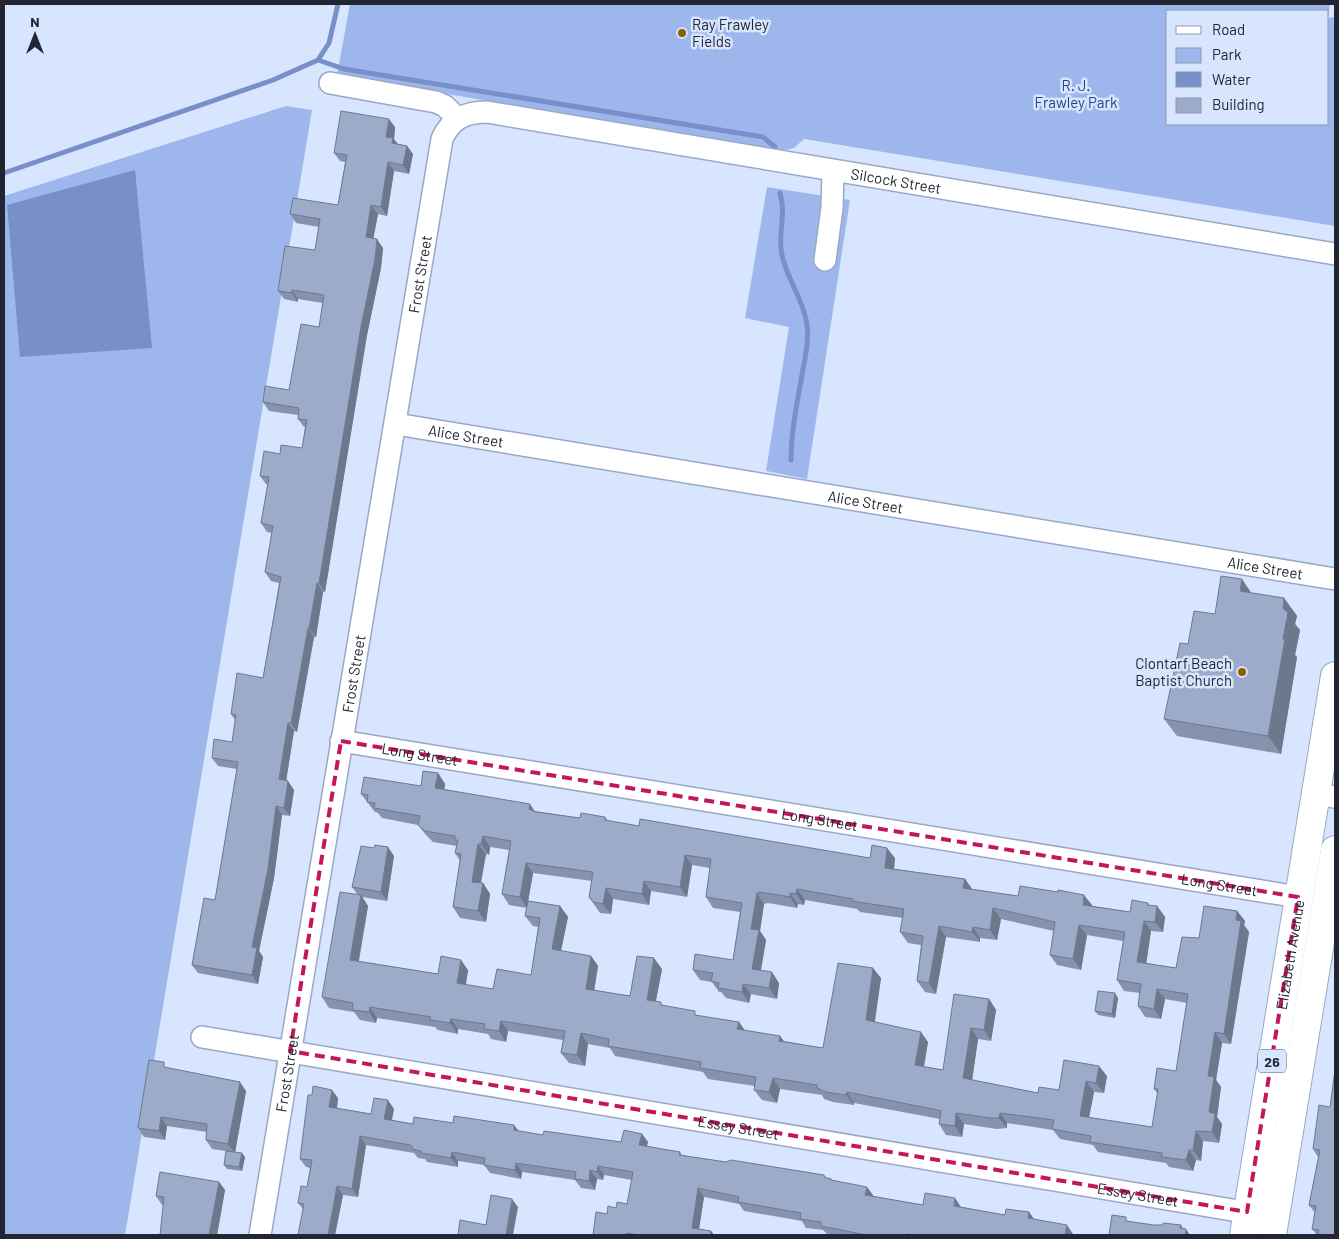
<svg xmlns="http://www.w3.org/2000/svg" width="1339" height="1239" font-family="Barlow,sans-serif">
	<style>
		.green { fill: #9db7ed; fill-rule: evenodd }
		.water { fill: #7790c8 }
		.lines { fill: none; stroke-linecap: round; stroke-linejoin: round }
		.stream { stroke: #7790c8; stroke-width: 5 }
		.minor-casing { stroke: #9aa8c7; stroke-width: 24 }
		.highway-casing { stroke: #9aa8c7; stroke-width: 30 }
		.minor { stroke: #fff; stroke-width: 21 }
		.highway { stroke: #fff; stroke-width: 28 }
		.wall { fill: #8793ae; fill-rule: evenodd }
		.shaded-wall { fill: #6e788d }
		.building { fill: #9dabca; stroke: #6e788d }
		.marked { fill: none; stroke: #c2185b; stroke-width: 4; stroke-dasharray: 10 6; stroke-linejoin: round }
		.poi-dot { fill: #866400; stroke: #d8e5ff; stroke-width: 2 }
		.labels { text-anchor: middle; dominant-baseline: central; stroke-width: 5; stroke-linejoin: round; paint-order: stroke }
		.shield { fill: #d8e5ff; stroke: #585f70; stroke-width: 1 }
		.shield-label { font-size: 14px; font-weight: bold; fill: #212632 }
		.poi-label { font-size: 15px; fill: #212632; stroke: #d8e5ff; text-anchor: start }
		.park-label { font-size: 15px; fill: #274286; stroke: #d8e5ff }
		.street-label { font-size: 15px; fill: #212632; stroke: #d8e5ff }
	</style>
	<rect width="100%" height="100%" fill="#d8e5ff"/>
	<path class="green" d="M 350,4 L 1330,4 L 1328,18 L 1335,17 L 1335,226 L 804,139 L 794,148 L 779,151 L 337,75 ZM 1168,11 L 1328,11 L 1328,124 L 1168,124 Z
		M 286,106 L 312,110 L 125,1235 L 4,1235 L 4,196 Z
		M 767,187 L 850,200 L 807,479 L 766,471 L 789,327 L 745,318 Z"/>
	<path class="water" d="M 135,170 L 152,348 L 20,357 L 7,205 Z"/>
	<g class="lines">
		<path class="stream" d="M 318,60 L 344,69 L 763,137 L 775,147
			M 4,173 L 273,80 L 318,60 L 329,43 L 338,4
			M 780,193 C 786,214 779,229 781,249 C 784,275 803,297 807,324 C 809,339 806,355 803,369 C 798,399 791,429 791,460"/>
		<g class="minor-casing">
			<g id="minor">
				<path d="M 330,83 L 436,102 L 445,106 L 457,118"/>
				<path d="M 825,260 L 832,208 L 833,172"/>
				<path id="s1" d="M 396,424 L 1335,579"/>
				<path id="s2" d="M 341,741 L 1298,897"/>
				<path d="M 1315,794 L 1335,797"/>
				<path id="s3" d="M 202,1037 L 1262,1215"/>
				<path id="s4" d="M 260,1235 L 442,139 C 451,119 465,112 487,112 L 1335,254"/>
			</g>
		</g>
		<g class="highway-casing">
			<g id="highway">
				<path id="s5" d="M 1244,1235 L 1335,676"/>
				<path d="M 1272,1235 L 1335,850"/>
			</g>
		</g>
		<use href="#minor" class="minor"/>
		<use href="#highway" class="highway"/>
	</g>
	<path class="wall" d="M 395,127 L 394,139 L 398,144 L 407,146 L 413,154 L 409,174 L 394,171 L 387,216 L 378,214 L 373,238 L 383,248 L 381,268 L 367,335 L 325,592 L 323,592 L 316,637 L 314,637 L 297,732 L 294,731 L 286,781 L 294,790 L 290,816 L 282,815 L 274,878 L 259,951 L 263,957 L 258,984 L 198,973 L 192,965 L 215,900 L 237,769 L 218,766 L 212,758 L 232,742 L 235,720 L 231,714 L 263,678 L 279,583 L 271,581 L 265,572 L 272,533 L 267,532 L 261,523 L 268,485 L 266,484 L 260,476 L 280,454 L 302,448 L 305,427 L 304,427 L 298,419 L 298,415 L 269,411 L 263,402 L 289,390 L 319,327 L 323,303 L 298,299 L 298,302 L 284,299 L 278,291 L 315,250 L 319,227 L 296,223 L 290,214 L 338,205 L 345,162 L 340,161 L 334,153 Z
		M 1252,593 L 1284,598 L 1297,616 L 1295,624 L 1300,630 L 1295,655 L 1297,657 L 1281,754 L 1177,736 L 1164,719 L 1188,644 L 1215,614 Z
		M 438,773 L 445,784 L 444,789 L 535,811 L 580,818 L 605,817 L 608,821 L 639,826 L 870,858 L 895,858 L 894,869 L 965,879 L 972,889 L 1018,896 L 1092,905 L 1092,906 L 1130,912 L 1148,903 L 1149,905 L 1157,906 L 1165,917 L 1163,932 L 1151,931 L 1146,963 L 1176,968 L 1199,938 L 1237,911 L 1245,921 L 1244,925 L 1249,932 L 1231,1044 L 1222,1043 L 1216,1080 L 1221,1087 L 1217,1117 L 1222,1124 L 1219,1143 L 1203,1141 L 1201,1161 L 1196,1160 L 1193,1171 L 1169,1167 L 1166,1163 L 1098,1152 L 1093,1145 L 1060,1139 L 1053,1130 L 1007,1123 L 1007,1128 L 997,1129 L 964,1124 L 962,1137 L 946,1135 L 939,1124 L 940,1119 L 854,1103 L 854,1105 L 833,1102 L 824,1099 L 822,1095 L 780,1089 L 777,1103 L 762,1100 L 754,1090 L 755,1086 L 708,1079 L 703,1072 L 615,1056 L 610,1048 L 588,1044 L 585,1066 L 569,1063 L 561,1053 L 563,1040 L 508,1031 L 506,1042 L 491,1039 L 488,1034 L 458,1029 L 458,1034 L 438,1030 L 435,1027 L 377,1018 L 376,1023 L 360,1020 L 354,1012 L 329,1008 L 322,997 L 357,894 L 352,887 L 394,856 L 387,901 L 362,897 L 368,906 L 359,961 L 438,974 L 468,970 L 466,985 L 493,989 L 531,975 L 538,927 L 533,926 L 525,916 L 527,908 L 509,905 L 502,894 L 509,850 L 490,847 L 489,855 L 486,854 L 481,883 L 483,883 L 490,894 L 486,922 L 460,918 L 453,907 L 460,861 L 455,853 L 457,846 L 433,842 L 426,835 L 418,825 L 382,818 L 378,813 L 375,812 L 361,794 L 421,786 ZM 692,865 L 710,868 L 706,897 L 713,908 L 740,912 L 733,960 L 693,970 L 700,980 L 712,982 L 719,992 L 721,992 L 726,998 L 749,1003 L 751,994 L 777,999 L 779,983 L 761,971 L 766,940 L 760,931 L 764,904 L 768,903 L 797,908 L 798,904 L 804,905 L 805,900 L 857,909 L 860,912 L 903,918 L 900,932 L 908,943 L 921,945 L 917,981 L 925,992 L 936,994 L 946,937 L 980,942 L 980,938 L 997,940 L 1001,919 L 1054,931 L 1050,955 L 1057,965 L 1081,970 L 1087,935 L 1123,941 L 1117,980 L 1124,991 L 1140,993 L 1138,1006 L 1145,1017 L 1161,1019 L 1165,999 L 1187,1003 L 1176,1071 L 1154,1089 L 1158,1094 L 1152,1127 L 1089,1118 L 1094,1092 L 1104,1093 L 1107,1076 L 1064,1060 L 1059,1090 L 1038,1093 L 972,1080 L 978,1039 L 991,1041 L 996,1010 L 989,999 L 943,1070 L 924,1067 L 928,1042 L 875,1022 L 881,978 L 823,1048 L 784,1041 L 780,1036 L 744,1030 L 739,1022 L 699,1016 L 663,1005 L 656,1001 L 662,969 L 630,996 L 594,990 L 598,966 L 591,956 L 561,951 L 568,917 L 560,906 L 528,901 L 533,873 L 592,881 L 589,897 L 600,913 L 611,914 L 613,899 L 649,905 L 651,891 L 687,897 Z
		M 1118,998 L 1115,1018 L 1098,1015 L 1095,1011 Z
		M 168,1068 L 246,1091 L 235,1152 L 245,1157 L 242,1171 L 227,1169 L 224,1165 L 226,1151 L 212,1149 L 206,1140 L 207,1132 L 167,1126 L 165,1140 L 144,1137 L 138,1128 Z
		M 312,1095 L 338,1098 L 337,1108 L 371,1114 L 394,1109 L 392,1120 L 413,1124 L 453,1123 L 543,1135 L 621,1142 L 642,1134 L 648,1142 L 647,1146 L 680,1152 L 682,1155 L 726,1162 L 824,1175 L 826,1178 L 831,1179 L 833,1181 L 873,1195 L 873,1196 L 923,1205 L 961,1207 L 1005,1215 L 1029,1212 L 1034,1219 L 1073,1234 L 1073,1235 L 828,1235 L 823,1230 L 806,1228 L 802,1221 L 744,1211 L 739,1204 L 704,1197 L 699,1229 L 711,1231 L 714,1235 L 593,1235 L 607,1214 L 616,1208 L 627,1204 L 632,1180 L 604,1175 L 603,1180 L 597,1179 L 595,1190 L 581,1188 L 575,1180 L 522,1172 L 521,1179 L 490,1173 L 484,1165 L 458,1161 L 458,1167 L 427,1162 L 425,1159 L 418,1158 L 414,1153 L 366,1145 L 358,1197 L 343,1195 L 335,1235 L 298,1235 L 303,1209 L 298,1203 L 307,1187 L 310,1168 L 306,1167 L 300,1159 Z
		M 1330,1107 L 1335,1235 L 1317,1235 L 1312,1229 L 1315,1213 L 1309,1205 L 1318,1157 L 1313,1149 Z
		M 219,1182 L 225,1190 L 217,1235 L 160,1235 L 164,1205 L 162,1205 L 156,1196 Z"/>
	<path class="shaded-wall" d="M 389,119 L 395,127 L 394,139 L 399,147 L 398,152 L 386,137 Z
		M 407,146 L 413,154 L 409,174 L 403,165 Z
		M 388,162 L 394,171 L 387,216 L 381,207 Z
		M 371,205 L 378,214 L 372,246 L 366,237 Z
		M 377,239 L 383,248 L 381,268 L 367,335 L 325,592 L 319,583 L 361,327 Z
		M 292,290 L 298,299 L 298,302 L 292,293 Z
		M 1242,579 L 1254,597 L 1240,591 Z
		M 317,583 L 323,592 L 316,637 L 309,628 Z
		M 1284,598 L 1297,616 L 1295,624 L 1300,630 L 1295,655 L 1297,657 L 1281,754 L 1268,736 L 1283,639 L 1283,608 Z
		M 308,628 L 314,637 L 297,732 L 291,723 Z
		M 288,723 L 294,731 L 285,788 L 279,779 Z
		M 438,773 L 445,784 L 443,798 L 435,788 Z
		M 288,781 L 294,790 L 290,816 L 284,808 Z
		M 530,804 L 537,815 L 529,809 Z
		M 276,806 L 282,815 L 274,878 L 259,951 L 263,957 L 258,984 L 252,975 L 252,947 Z
		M 483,836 L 490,847 L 489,855 L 481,844 Z
		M 478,844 L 486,854 L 479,892 L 472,882 Z
		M 388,847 L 394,856 L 387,901 L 381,892 Z
		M 887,848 L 895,858 L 893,879 L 885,868 Z
		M 685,855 L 692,865 L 687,897 L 680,887 Z
		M 526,863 L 533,873 L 527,908 L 520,897 Z
		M 965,879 L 972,889 L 963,888 Z
		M 644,881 L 651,891 L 649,905 L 642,894 Z
		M 483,883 L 490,894 L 486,922 L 478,911 Z
		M 606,888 L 613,899 L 611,914 L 603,904 Z
		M 797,889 L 805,900 L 804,905 L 796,894 Z
		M 757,893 L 764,904 L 760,931 L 766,940 L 759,980 L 752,969 L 751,929 Z
		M 790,893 L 798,904 L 797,908 L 790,897 Z
		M 361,895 L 368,906 L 357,970 L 350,960 Z
		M 1084,895 L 1092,905 L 1090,915 L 1083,905 Z
		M 560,906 L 568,917 L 559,960 L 552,949 Z
		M 1157,906 L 1165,917 L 1163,932 L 1155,922 Z
		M 993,908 L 1001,919 L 997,940 L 990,930 Z
		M 1237,911 L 1245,921 L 1244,925 L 1249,932 L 1231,1044 L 1224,1034 Z
		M 1144,921 L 1151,931 L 1145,972 L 1137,962 Z
		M 1079,925 L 1087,935 L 1081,970 L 1073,959 Z
		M 939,926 L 946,937 L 936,994 L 929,983 Z
		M 973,927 L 980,938 L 980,942 L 972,932 Z
		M 591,956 L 598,966 L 593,999 L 586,989 Z
		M 654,958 L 662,969 L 654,1010 L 647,1000 Z
		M 461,960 L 468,970 L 464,994 L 457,983 Z
		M 873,968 L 881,978 L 873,1031 L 866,1020 Z
		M 772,972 L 779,983 L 777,999 L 769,988 Z
		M 743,984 L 751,994 L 749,1003 L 742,992 Z
		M 1157,989 L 1165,999 L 1161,1019 L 1154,1009 Z
		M 1115,993 L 1118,998 L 1115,1018 L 1112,1014 Z
		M 989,999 L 996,1010 L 991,1041 L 984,1030 Z
		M 370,1007 L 377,1018 L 376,1023 L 369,1012 Z
		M 451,1019 L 458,1029 L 458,1034 L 450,1023 Z
		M 501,1021 L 508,1031 L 506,1042 L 499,1031 Z
		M 739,1022 L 746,1032 L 737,1029 Z
		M 971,1028 L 978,1039 L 971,1088 L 963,1078 Z
		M 921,1032 L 928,1042 L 922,1076 L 915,1065 Z
		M 1215,1032 L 1222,1043 L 1216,1080 L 1221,1087 L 1217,1117 L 1222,1124 L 1219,1143 L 1212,1132 L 1209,1112 L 1208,1076 Z
		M 581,1033 L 588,1044 L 585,1066 L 577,1055 Z
		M 780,1036 L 787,1046 L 779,1041 Z
		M 1099,1066 L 1107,1076 L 1104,1093 L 1096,1083 Z
		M 773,1078 L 780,1089 L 777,1103 L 769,1092 Z
		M 1086,1081 L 1094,1092 L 1087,1127 L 1080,1116 Z
		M 240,1082 L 246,1091 L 235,1153 L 228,1144 Z
		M 332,1090 L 338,1098 L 336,1116 L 329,1107 Z
		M 847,1092 L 854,1103 L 854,1105 L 846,1095 Z
		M 388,1100 L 394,1109 L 390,1128 L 384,1119 Z
		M 956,1113 L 964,1124 L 962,1137 L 955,1126 Z
		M 1000,1113 L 1007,1123 L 1007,1128 L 999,1118 Z
		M 161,1117 L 167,1126 L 165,1140 L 159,1131 Z
		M 514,1125 L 521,1134 L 514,1130 Z
		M 1196,1131 L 1203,1141 L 1201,1161 L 1193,1150 Z
		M 642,1134 L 648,1142 L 645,1154 L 639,1145 Z
		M 360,1136 L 366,1145 L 358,1197 L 352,1189 Z
		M 1189,1150 L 1196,1160 L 1193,1171 L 1186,1160 Z
		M 452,1152 L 458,1161 L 458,1167 L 451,1158 Z
		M 242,1153 L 245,1157 L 242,1171 L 239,1167 Z
		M 516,1163 L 522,1172 L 521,1179 L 515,1170 Z
		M 598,1166 L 604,1175 L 603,1180 L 597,1172 Z
		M 590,1170 L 597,1179 L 595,1190 L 589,1181 Z
		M 219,1182 L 225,1190 L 217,1235 L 209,1235 Z
		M 337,1186 L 343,1195 L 335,1235 L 328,1235 Z
		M 867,1187 L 873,1195 L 871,1204 L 865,1195 Z
		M 698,1188 L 704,1197 L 698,1235 L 692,1228 Z
		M 955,1198 L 961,1207 L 954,1206 Z
		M 512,1199 L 518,1207 L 513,1235 L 506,1235 Z
		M 1029,1212 L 1035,1221 L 1028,1218 Z
		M 1067,1225 L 1073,1234 L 1073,1235 L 1065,1235 Z
		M 1181,1225 L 1185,1232 L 1186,1229 L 1190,1235 L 1185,1235 L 1180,1228 Z
		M 711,1231 L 714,1235 L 710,1235 Z"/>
	<path class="building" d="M 341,111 L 389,119 L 386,137 L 393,138 L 392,143 L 407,146 L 403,165 L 388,162 L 381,207 L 371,205 L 366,237 L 377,239 L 375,259 L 361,327 L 319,583 L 317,583 L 309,628 L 308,628 L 291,723 L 288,723 L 279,779 L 288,781 L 284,808 L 276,806 L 268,869 L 252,947 L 257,948 L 252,975 L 192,965 L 204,898 L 215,900 L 238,762 L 212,758 L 214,739 L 232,742 L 236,715 L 231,714 L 237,673 L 263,678 L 281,577 L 265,572 L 273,526 L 261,523 L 269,477 L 260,476 L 264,451 L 280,454 L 281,445 L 302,448 L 307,420 L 298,419 L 299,408 L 263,402 L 265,386 L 289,390 L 301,324 L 319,327 L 324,295 L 292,290 L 292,293 L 278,291 L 285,246 L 315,250 L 320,219 L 290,214 L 293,198 L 338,205 L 347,155 L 334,153 Z
		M 1221,576 L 1242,579 L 1240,591 L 1284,598 L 1283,608 L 1288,613 L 1283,639 L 1285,639 L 1268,736 L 1164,719 L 1180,643 L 1188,644 L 1194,611 L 1215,614 Z
		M 423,771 L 438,773 L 435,788 L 530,804 L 529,809 L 536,812 L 580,818 L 581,813 L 605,817 L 605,820 L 639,826 L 640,819 L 870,858 L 872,845 L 887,848 L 885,868 L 965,879 L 963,888 L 1018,896 L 1020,886 L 1058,892 L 1058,890 L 1084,895 L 1083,905 L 1130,912 L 1132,900 L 1148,903 L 1147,905 L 1157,906 L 1155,922 L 1144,921 L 1137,962 L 1176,968 L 1182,937 L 1199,938 L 1204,906 L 1237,911 L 1236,920 L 1241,921 L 1224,1034 L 1215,1032 L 1208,1076 L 1214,1077 L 1209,1112 L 1215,1114 L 1212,1132 L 1196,1131 L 1193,1150 L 1189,1150 L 1186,1160 L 1162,1157 L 1162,1153 L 1090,1142 L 1091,1136 L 1052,1129 L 1054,1120 L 1000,1113 L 999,1118 L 990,1118 L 956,1113 L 955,1126 L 939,1124 L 941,1111 L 937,1110 L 847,1092 L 846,1095 L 826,1092 L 817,1088 L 817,1085 L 773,1078 L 769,1092 L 754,1090 L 756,1077 L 700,1068 L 701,1062 L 608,1046 L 609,1039 L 581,1033 L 577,1055 L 561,1053 L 565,1031 L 501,1021 L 499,1031 L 484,1029 L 485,1024 L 451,1019 L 450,1023 L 430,1020 L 431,1017 L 370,1007 L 369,1012 L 352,1010 L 353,1003 L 322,997 L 340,892 L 361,895 L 350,960 L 438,974 L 441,956 L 461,960 L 457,983 L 493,989 L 497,969 L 531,975 L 540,918 L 525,916 L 528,901 L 560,906 L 552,949 L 591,956 L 586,989 L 630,996 L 637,956 L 654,958 L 647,1000 L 661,1002 L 661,1005 L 695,1011 L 695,1015 L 739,1022 L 737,1029 L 780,1036 L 779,1041 L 823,1048 L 838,963 L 873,968 L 866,1020 L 921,1032 L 915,1065 L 943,1070 L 954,994 L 989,999 L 984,1030 L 971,1028 L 963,1078 L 1038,1093 L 1039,1087 L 1059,1090 L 1064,1060 L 1099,1066 L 1096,1083 L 1086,1081 L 1080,1116 L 1152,1127 L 1158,1089 L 1154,1089 L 1157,1068 L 1176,1071 L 1188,994 L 1157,989 L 1154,1009 L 1138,1006 L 1141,984 L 1117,980 L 1125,932 L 1079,925 L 1073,959 L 1050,955 L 1055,922 L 993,908 L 990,930 L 973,927 L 972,932 L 939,926 L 929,983 L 917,981 L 923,936 L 900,932 L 904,909 L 852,901 L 853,899 L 797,889 L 796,894 L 790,893 L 790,897 L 760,892 L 757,893 L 751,929 L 759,930 L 752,969 L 772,972 L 769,988 L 743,984 L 742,992 L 718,988 L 719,983 L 711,981 L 713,973 L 693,970 L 695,954 L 733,960 L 742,903 L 706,897 L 711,859 L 685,855 L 680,887 L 644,881 L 642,894 L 606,888 L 603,904 L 593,902 L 589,897 L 593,872 L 526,863 L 520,897 L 502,894 L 511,841 L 483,836 L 481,844 L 478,844 L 472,882 L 483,883 L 478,911 L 453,907 L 461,854 L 455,853 L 458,840 L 455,840 L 455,836 L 425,831 L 418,825 L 420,816 L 374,808 L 375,803 L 367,802 L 368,795 L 361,794 L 364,777 L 421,786 Z
		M 375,845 L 388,847 L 381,892 L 352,887 L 361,846 L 374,848 Z
		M 1098,991 L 1115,993 L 1112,1014 L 1095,1011 Z
		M 149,1060 L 164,1062 L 164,1067 L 240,1082 L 228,1144 L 206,1140 L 207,1124 L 161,1117 L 159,1131 L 138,1128 Z
		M 1335,1070 L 1335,1235 L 1318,1235 L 1319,1230 L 1312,1229 L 1316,1206 L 1309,1205 L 1320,1150 L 1313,1149 L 1319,1105 L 1330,1107 Z
		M 313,1086 L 332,1090 L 329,1107 L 371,1114 L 374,1098 L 388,1100 L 384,1119 L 413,1124 L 414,1117 L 453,1123 L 454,1116 L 514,1125 L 514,1130 L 543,1135 L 544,1131 L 621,1142 L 624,1130 L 642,1134 L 639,1145 L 680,1152 L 679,1155 L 726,1162 L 731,1160 L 824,1175 L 824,1177 L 831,1179 L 831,1180 L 867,1187 L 865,1195 L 923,1205 L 925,1193 L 955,1198 L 954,1206 L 1005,1215 L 1006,1209 L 1029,1212 L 1028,1218 L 1067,1225 L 1065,1235 L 915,1235 L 906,1234 L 906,1235 L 866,1235 L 821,1226 L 821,1222 L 800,1219 L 801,1213 L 738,1202 L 739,1197 L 698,1188 L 692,1228 L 711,1231 L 710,1235 L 640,1235 L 626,1233 L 626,1235 L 593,1235 L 596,1212 L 607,1214 L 608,1206 L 616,1208 L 617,1202 L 627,1204 L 633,1172 L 598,1166 L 597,1172 L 590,1170 L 589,1181 L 575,1179 L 576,1172 L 516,1163 L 515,1170 L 484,1165 L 485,1158 L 452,1152 L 451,1158 L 421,1153 L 421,1151 L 412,1149 L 412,1146 L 410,1145 L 360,1136 L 352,1189 L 337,1186 L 328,1235 L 298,1235 L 304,1204 L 298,1203 L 301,1186 L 307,1187 L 312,1160 L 300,1159 L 308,1095 L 312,1095 Z
		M 226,1151 L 242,1153 L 239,1167 L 224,1165 Z
		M 160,1172 L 219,1182 L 209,1235 L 160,1235 L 164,1197 L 156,1196 Z
		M 491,1195 L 512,1199 L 506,1235 L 458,1235 L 460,1220 L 486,1225 Z
		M 1112,1215 L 1126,1217 L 1126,1221 L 1154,1225 L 1163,1225 L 1163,1223 L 1181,1225 L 1180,1228 L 1186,1229 L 1185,1235 L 1109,1235 Z"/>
	<path class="marked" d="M 341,741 L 1298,897 L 1247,1212 L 290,1051 Z"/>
	<g class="poi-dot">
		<circle cx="682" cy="33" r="5"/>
		<circle cx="1242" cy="672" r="5"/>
	</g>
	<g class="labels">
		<rect class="shield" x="1258" y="1049.5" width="28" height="23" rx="4"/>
		<g class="shield-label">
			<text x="1272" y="1061">26</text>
		</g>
		<g class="poi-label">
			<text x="692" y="24">Ray Frawley<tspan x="692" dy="17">Fields</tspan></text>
			<text x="1232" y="663" text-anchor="end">Clontarf Beach<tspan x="1232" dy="17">Baptist Church</tspan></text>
		</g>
		<g class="park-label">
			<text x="1076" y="85">R. J.<tspan x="1076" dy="17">Frawley Park</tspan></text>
		</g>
		<g class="street-label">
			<text stroke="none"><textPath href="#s4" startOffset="1582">Silcock Street</textPath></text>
			<text stroke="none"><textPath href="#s4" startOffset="974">Frost Street</textPath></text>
			<text stroke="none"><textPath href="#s1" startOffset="71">Alice Street</textPath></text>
			<text stroke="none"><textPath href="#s1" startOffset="476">Alice Street</textPath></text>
			<text stroke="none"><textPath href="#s1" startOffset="881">Alice Street</textPath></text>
			<text stroke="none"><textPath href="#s4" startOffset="569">Frost Street</textPath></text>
			<text stroke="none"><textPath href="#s2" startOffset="80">Long Street</textPath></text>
			<text stroke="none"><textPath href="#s2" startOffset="485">Long Street</textPath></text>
			<text stroke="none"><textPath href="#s2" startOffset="890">Long Street</textPath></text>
			<text stroke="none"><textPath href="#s5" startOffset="284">Elizabeth Avenue</textPath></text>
			<text stroke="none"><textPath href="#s4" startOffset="164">Frost Street</textPath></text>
			<text stroke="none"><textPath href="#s3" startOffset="544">Essey Street</textPath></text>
			<text stroke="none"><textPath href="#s3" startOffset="949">Essey Street</textPath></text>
		</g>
	</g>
	<rect width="1339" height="1239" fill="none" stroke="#212632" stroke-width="10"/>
	<rect x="1166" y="10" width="162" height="115" fill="#d8e5ff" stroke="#8f99ad"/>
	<rect x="1176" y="26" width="25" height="8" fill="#ffffff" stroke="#8f99ad"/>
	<text x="1212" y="35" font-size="15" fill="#212632">Road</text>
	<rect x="1176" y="48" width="25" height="15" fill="#9db7ed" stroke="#8f99ad"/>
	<text x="1212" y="60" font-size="15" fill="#212632">Park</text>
	<rect x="1176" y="72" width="25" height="15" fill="#7790c8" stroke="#8f99ad"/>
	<text x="1212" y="85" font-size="15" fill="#212632">Water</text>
	<rect x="1176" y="98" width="25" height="15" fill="#9dabca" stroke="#8f99ad"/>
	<text x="1212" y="110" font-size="15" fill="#212632">Building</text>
	<g transform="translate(35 35)" stroke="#d8e5ff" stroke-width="4" paint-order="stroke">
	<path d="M0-4L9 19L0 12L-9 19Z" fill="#212632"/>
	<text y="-8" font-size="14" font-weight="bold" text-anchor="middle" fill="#212632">N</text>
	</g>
</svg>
